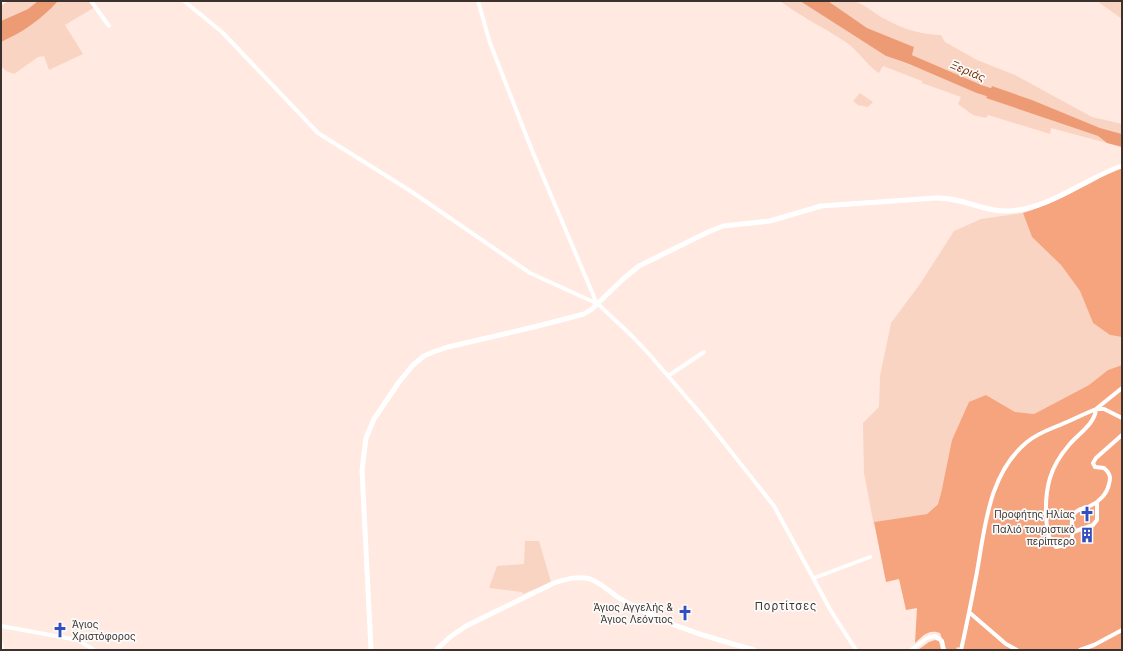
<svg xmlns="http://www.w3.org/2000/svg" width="1123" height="651" font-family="Inter,sans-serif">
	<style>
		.green { fill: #fad4c2 }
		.forest { fill: #f6a47e }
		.water { fill: #ed9b75 }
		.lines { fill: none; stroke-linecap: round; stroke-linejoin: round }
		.river { stroke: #ed9b75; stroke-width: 9 }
		.minor { stroke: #fff; stroke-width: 4 }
		.tertiary { stroke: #fff; stroke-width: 5 }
		.labels { text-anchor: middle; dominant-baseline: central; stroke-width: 3.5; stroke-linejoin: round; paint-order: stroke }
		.poi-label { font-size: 10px; fill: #3c322d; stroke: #fbfbfb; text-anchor: end }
		.water-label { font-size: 11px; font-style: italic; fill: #7b3307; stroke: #fbfbfb }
		.neighbourhood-label { font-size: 11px; letter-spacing: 1px; fill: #3c322d; stroke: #fbfbfb }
	</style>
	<rect width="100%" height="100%" fill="#ffe9e0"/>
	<path class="green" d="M 5,1 L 38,1 L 28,9 L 1,21 L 1,3 Z
		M 58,1 L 91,1 L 95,7 L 65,25 L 83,54 L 49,70 L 44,56 L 38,57 L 14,74 L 6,71 L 1,66 L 1,42 C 23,32 42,19 58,1 Z
		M 780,1 L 800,1 L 886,56 L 910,64 L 914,47 L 867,28 L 828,1 C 836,1 845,0 853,1 C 863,3 874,13 883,18 C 903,29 918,34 941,35 L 945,42 L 977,60 L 1015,75 L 1092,117 L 1122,124 L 1122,134 L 1100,128 L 1032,100 L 992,86 L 986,98 L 1098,136 L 1107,143 L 1051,128 L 1050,134 L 988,115 L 986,118 L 973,115 L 958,104 L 961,97 L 922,83 L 922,81 L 883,66 L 879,73 C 866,65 859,51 847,43 C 825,28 801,17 780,1 Z
		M 1097,1 L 1122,1 L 1122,19 Z
		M 860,93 L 873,102 L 868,107 L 858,105 L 853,101 Z
		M 1023,213 L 1032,237 L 1061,265 L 1080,291 L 1093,323 L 1110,335 L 1122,337 L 1122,365 L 1108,370 L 1089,385 L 1034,414 L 1015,412 L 986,395 L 942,489 L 938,503 L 927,514 L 874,522 L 874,526 L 864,473 L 863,423 L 879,407 L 880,376 L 891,323 L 920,284 L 954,231 L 981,219 Z
		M 525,541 L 539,541 L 551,582 L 523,594 L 522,592 L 489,588 L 497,566 L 524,564 Z"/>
	<path class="forest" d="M 1122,167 L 1122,337 L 1110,335 L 1093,323 L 1080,291 L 1061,265 L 1032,237 L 1023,213 C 1046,206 1067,195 1089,184 C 1100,178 1110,171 1122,167 Z
		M 1122,365 L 1122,650 L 965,650 L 957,647 L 956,650 L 946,650 L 940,633 C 928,629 924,635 915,643 L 917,608 L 906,610 L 899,579 L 886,582 L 874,522 L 927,514 L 938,504 L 942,489 L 952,440 L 969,402 L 986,395 L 1015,412 L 1034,414 L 1089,385 L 1108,370 Z
		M 935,640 L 939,641 L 941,650 L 918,650 L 929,642 Z"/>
	<path class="water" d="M 38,1 L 58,1 C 42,19 23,32 1,42 L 1,21 L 28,9 Z
		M 800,1 L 828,1 L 867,28 L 914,47 L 910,64 L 886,56 Z
		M 992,86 L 1032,100 L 1100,128 L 1122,134 L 1122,147 L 1107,143 L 1098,136 L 986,98 Z"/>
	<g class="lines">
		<path class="river" d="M 900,55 L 979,89 L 1001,96"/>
		<path class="minor" d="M 91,1 L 109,26
			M 184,1 L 222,32 L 318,133 L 412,192 L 530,273 L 598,304 L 633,337 L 649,354 L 706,420 L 774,506 L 831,611 L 856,650
			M 478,1 L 490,43 L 531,148 L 597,304
			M 1,3 L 5,1
			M 668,376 L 704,352
			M 1096,409 L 1122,388
			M 1096,409 L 1104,409 L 1122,418
			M 1073,532 L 1093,525 L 1097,520 L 1097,502
			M 814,578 L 870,557
			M 970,613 L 1006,644 L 1017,650
			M 1,626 L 78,640 L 94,650
			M 1,643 L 2,650
			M 911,650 L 927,638 L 935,636 L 942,641 L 944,650
			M 961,650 C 967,624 972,598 977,572 C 985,526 989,473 1027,442 C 1038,433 1048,430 1060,425 C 1072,420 1084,414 1096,409 C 1095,424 1078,434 1069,445 C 1050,467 1045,487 1046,516 C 1047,527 1047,539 1056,547 C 1084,543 1066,526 1074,514 C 1078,508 1083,509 1090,506 C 1099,502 1107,494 1109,484 C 1111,477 1110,473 1104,468 L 1095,467 L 1093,463 L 1096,458 L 1122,435
			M 1080,650 L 1094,645 L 1122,630"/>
		<path class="tertiary" d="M 371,650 L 362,470 L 366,438 L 374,419 L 399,382 L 413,365 L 424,356 L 433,352 L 448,347 L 534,327 L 584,314 L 592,309 L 622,280 L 639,266 L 708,232 L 723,226 L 770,221 L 821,206 L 936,198 C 962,197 983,212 1008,211 C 1051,209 1083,179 1122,166
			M 436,650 L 450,637 L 466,626 L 554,583 C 566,579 577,576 590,579 C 599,582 608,590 616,596 C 623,601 631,605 639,609 C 675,628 715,639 754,650"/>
	</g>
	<defs>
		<g id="church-bare" transform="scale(1.2)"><path d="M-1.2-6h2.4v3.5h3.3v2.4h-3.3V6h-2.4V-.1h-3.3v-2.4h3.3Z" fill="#324ebf" stroke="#fbfbfb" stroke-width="2.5" paint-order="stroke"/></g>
		<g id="building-bare" transform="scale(1.2)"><path d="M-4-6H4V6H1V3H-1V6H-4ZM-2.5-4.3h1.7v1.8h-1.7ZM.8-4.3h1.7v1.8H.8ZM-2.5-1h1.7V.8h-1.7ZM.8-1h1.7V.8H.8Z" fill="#324ebf" stroke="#fbfbfb" stroke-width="2.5" paint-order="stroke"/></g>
	</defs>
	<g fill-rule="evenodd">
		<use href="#church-bare" x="1087" y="514"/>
		<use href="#building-bare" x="1087" y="535"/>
		<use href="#church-bare" x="685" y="613"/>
		<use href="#church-bare" x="60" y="630"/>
	</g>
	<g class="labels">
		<g class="poi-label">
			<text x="1075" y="514">Προφήτης Ηλίας</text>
			<text x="1075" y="529">Παλιό τουριστικό<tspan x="1075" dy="12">περίπτερο</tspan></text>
			<text x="673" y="607">Άγιος Αγγελής &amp;<tspan x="673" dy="12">Άγιος Λεόντιος</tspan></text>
			<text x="72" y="624" text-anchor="start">Άγιος<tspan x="72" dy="12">Χριστόφορος</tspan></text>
		</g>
		<g class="water-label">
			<text transform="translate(968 71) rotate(23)">Ξεριάς</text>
		</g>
		<g class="neighbourhood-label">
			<text x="786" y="606">Πορτίτσες</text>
		</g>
	</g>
	<rect width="1123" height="651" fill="none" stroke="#3c322d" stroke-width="4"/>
</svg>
